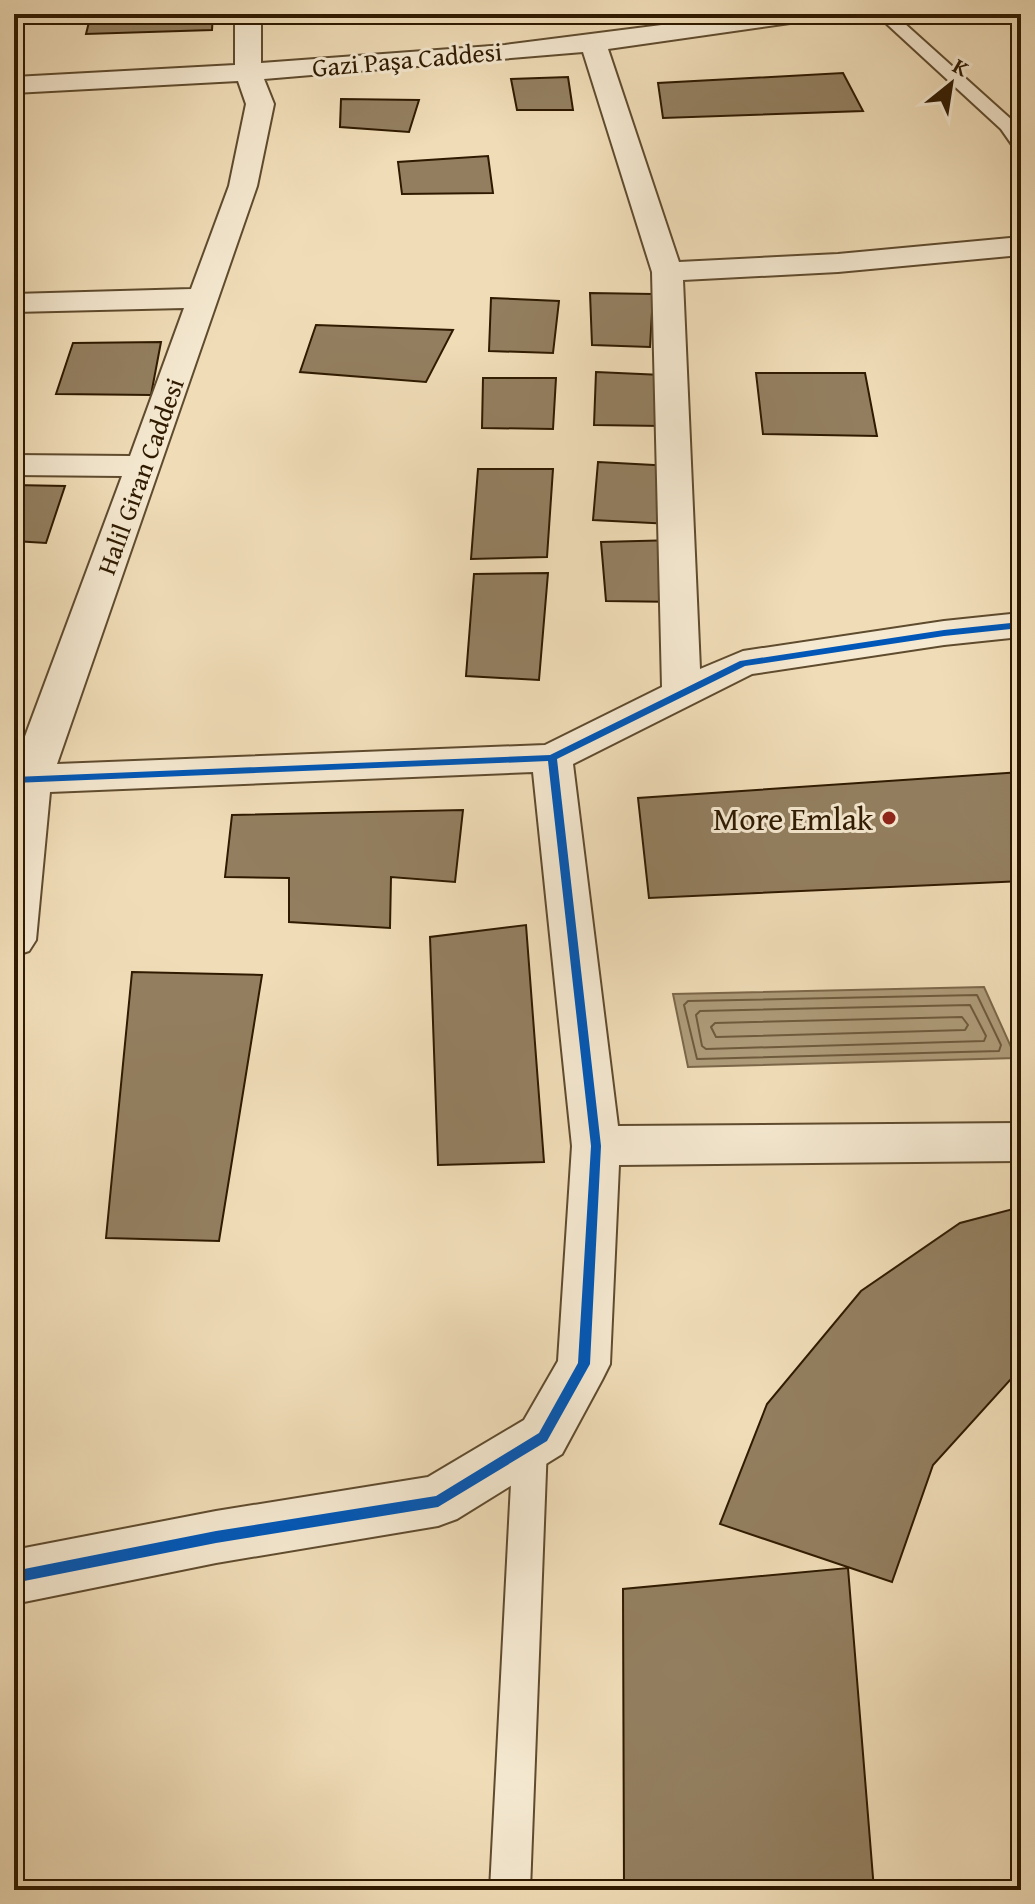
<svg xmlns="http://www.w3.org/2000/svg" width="1035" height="1904" font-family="'Gentium Book Plus',serif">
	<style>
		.water { fill: #ae9b79; stroke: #7b6749; stroke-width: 2 }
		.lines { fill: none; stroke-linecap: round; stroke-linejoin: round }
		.shore { stroke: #6e5a3c; stroke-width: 2 }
		.building { fill: #937f60; stroke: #2f1a00; stroke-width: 2 }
		.lane-casing { stroke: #5f4b2e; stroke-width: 4 }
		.street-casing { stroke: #5f4b2e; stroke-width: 4 }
		.lane { fill: #f5e9d1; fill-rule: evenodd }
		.street { fill: #f5e9d1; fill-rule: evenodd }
		.cycleway-casing { stroke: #f5e9d1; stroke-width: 5 }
		.cycleway { fill: #0057b8; fill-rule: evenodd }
		.poi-dot { fill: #8f2418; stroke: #f5e9d1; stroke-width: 3 }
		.labels { text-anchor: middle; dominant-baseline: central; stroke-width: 6; stroke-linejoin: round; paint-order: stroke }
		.far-street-label { font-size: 26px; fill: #2f1a00; stroke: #f5e9d1 }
		.poi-label { font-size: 32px; fill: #2f1a00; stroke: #f5e9d1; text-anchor: end }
	</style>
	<rect width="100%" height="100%" fill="#f0ddb8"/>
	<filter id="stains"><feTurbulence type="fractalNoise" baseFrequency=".0025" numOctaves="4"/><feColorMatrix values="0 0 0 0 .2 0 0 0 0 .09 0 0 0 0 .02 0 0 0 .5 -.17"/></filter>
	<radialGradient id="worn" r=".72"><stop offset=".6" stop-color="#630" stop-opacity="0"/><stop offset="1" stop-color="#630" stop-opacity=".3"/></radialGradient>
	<path class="water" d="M 984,987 L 1016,1058 L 688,1067 L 673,994 Z"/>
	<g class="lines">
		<path class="shore" d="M 977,995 L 1001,1045 L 999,1051 L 697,1059 L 684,1005 L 688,1001 Z
			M 970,1005 L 986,1036 L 984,1041 L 706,1049 L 702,1046 L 696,1015 L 700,1011 Z
			M 962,1017 L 968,1025 L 965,1030 L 716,1037 L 711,1027 L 715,1023 Z"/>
	</g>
	<path class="building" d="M 91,14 L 213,14 L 212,30 L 86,34 Z
		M 843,73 L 863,111 L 663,118 L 658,83 Z
		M 568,77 L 573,110 L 517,110 L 511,79 Z
		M 341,99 L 419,100 L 409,132 L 340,127 Z
		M 488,156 L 493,193 L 402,194 L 398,162 Z
		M 590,293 L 653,294 L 650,347 L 592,345 Z
		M 491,298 L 559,301 L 553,353 L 489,351 Z
		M 316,325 L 453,330 L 426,382 L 300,372 Z
		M 161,342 L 151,395 L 56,394 L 73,343 Z
		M 596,372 L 662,375 L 662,426 L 594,425 Z
		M 756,373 L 865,373 L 877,436 L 763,434 Z
		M 483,378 L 556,378 L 553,429 L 482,428 Z
		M 598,462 L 672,466 L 671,524 L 593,520 Z
		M 478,469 L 553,469 L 547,557 L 471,559 Z
		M 14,485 L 65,486 L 46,543 L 14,541 Z
		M 676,540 L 680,602 L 606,601 L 601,542 Z
		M 548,573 L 539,680 L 466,676 L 474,574 Z
		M 1021,772 L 1021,881 L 649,898 L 638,798 Z
		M 463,810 L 455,882 L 391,877 L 390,928 L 289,922 L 289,878 L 225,877 L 232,815 Z
		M 526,925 L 544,1162 L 438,1165 L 430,937 Z
		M 132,972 L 262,975 L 219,1241 L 106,1238 Z
		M 1021,1207 L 1021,1368 L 933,1465 L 892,1582 L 720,1524 L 767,1404 L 861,1291 L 960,1223 Z
		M 848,1568 L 874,1890 L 624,1890 L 623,1589 Z"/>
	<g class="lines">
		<g class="lane-casing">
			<path id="lane" d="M 876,14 L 894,14 L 1013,121 L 1021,132 L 1021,150 L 1015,149 L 1001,129 Z
				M 530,1430 L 542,1434 L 547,1445 L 530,1890 L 490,1890 L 513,1445 L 518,1434 Z"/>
		</g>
		<g class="street-casing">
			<path id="street" d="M 235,14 L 261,14 L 261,63 L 505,45 L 748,14 L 810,14 L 806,19 L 797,22 L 608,49 L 679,262 L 838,254 L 1021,237 L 1021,255 L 838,272 L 683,280 L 700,669 L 743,651 L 944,621 L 1021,613 L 1021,637 L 944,645 L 752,674 L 573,764 L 618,1126 L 1021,1123 L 1021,1161 L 619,1165 L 610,1364 L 602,1380 L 562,1454 L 457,1519 L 438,1526 L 216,1563 L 14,1604 L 14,1550 L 216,1511 L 428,1477 L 524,1420 L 558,1361 L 572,1146 L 533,772 L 50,792 L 36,940 L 29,951 L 14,956 L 14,766 L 122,476 L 14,475 L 14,455 L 130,456 L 184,308 L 14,312 L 14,294 L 191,289 L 229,186 L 246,104 L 238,81 L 14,93 L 14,77 L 235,65 ZM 583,52 L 652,272 L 662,687 L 545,745 L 57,764 L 257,186 L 274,104 L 264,79 Z"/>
		</g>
		<use href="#lane" class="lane"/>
		<use href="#street" class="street"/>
		<g class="cycleway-casing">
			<path id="cycleway" d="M 1021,622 L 1021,628 L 944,636 L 745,666 L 557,759 L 601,1146 L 590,1364 L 547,1441 L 438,1507 L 216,1543 L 14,1583 L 14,1571 L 216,1531 L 436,1496 L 539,1433 L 578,1363 L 591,1146 L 548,761 L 14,783 L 14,777 L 550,755 L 740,661 L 944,630 Z"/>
		</g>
		<use href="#cycleway" class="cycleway"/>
	</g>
	<circle class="poi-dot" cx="889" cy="818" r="8"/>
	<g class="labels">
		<g class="far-street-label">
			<text transform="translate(407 59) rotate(-5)">Gazi Paşa Caddesi</text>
			<text transform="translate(140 476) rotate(-70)">Halil Giran Caddesi</text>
		</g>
		<g class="poi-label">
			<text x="873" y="818">More Emlak</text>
		</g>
	</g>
	<rect width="1035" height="1904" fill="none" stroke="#f0ddb8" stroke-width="48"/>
	<rect x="16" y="16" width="1003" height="1872" fill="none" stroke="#2f1a00" stroke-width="4"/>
	<rect x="24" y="24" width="987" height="1856" fill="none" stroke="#2f1a00" stroke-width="2"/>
	<g transform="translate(951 84) rotate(30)" stroke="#f5e9d1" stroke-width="6" paint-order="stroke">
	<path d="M0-6L14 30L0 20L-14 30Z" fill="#2f1a00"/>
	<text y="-12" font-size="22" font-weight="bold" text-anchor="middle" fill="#2f1a00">K</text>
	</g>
	<rect width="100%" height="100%" filter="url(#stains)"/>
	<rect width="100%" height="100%" fill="url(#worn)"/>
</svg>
